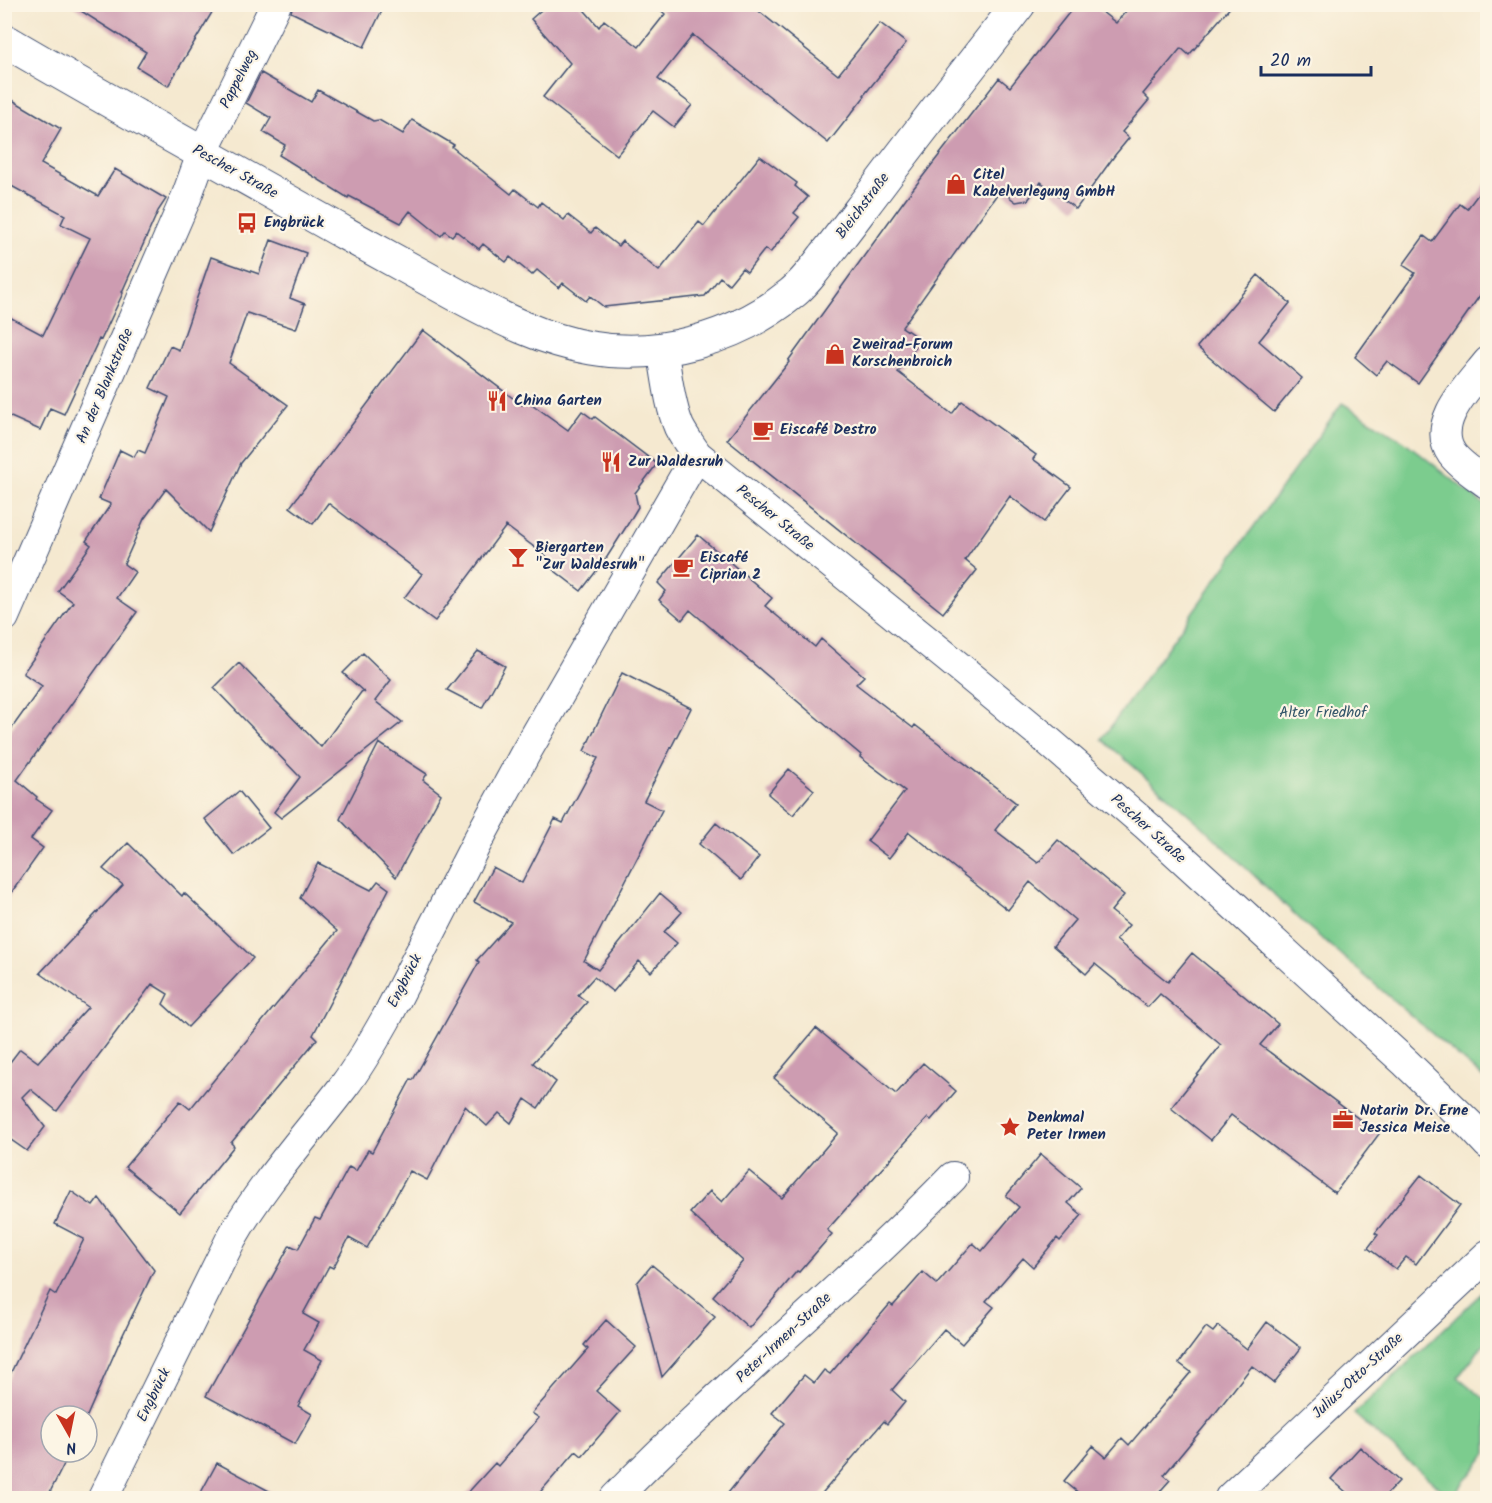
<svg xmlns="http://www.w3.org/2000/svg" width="1492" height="1503" font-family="Kalam,sans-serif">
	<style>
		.green { fill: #7bcc8e; stroke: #4b7e76; stroke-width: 1.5 }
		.building { fill: #cd9cb1 }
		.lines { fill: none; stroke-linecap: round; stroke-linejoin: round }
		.minor-casing { stroke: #3c4b6f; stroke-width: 32 }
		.secondary-casing { stroke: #3c4b6f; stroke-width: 35 }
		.minor { stroke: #fff; stroke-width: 30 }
		.secondary { stroke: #fff; stroke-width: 33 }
		.labels { text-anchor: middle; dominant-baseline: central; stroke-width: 4.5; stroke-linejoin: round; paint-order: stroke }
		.street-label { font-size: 15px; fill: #1b2f5e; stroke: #fcf5e5 }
		.poi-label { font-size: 15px; font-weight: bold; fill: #1b2f5e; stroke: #fcf5e5; text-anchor: start }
		.park-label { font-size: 15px; fill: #33566a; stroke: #fcf5e5 }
	</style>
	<rect width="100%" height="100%" fill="#fcf5e5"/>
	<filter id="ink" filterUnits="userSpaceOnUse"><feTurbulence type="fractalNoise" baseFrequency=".0167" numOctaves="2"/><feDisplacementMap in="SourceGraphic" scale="12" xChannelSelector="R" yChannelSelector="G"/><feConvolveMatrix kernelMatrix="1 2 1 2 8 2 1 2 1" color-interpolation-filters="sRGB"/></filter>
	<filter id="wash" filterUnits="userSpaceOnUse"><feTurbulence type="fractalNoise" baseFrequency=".008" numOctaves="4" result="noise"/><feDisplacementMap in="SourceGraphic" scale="24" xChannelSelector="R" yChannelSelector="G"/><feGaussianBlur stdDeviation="1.35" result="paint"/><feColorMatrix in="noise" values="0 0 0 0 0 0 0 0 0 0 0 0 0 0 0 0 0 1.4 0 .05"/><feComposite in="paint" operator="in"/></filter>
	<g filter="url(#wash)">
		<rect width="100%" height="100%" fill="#f5e9d0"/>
		<path class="green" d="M 1342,403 L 1404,441 L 1487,507 L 1487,1081 L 1306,925 L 1201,825 L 1102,739 Z
			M 1484,1291 L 1487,1293 L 1487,1340 L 1458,1377 L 1487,1401 L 1487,1453 L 1451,1498 L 1354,1414 Z"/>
		<g id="blocks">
			<path class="building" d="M 70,4 L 217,4 L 168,86 L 137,67 L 146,52 Z
				M 293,4 L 385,4 L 364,47 L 291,12 Z
				M 548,4 L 579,4 L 599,27 L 604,20 L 639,47 L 665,14 L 654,4 L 750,4 L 838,75 L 880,23 L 906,43 L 864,95 L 865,96 L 828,143 L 693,35 L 658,79 L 692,105 L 674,127 L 653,111 L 617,155 L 543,97 L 570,63 L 531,19 Z
				M 1076,4 L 1092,4 L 1116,23 L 1132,4 L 1233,4 L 1189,55 L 1181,48 L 1143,94 L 1149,100 L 1122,132 L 1129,138 L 1115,155 L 1076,209 L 1041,182 L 1028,200 L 1016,202 L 1000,190 L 902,327 L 921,340 L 898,372 L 952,414 L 962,401 L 1036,455 L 1033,459 L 1071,487 L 1044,522 L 1010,496 L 965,560 L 977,570 L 943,613 L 727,440 L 789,362 L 788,361 L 906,198 L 999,78 L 1010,87 Z
				M 261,73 L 311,102 L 318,90 L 373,121 L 379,120 L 403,134 L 412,120 L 454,145 L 452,147 L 511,194 L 515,189 L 538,207 L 541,202 L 564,220 L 568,215 L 591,233 L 595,228 L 618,246 L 622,241 L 659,271 L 699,222 L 704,226 L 760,156 L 797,183 L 795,186 L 808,197 L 794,213 L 799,217 L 770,253 L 765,249 L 747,272 L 742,268 L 729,284 L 720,277 L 705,296 L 604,307 L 590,296 L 586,301 L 563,283 L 559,288 L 537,270 L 532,275 L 510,257 L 506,262 L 483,244 L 479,249 L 456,231 L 452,236 L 445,231 L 441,236 L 410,211 L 401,223 L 349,196 L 348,198 L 279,155 L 285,145 L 263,132 L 271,118 L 246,103 Z
				M 4,95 L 61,129 L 41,164 L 98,196 L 115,169 L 166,199 L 158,211 L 122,292 L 123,293 L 101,340 L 99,339 L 64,414 L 50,408 L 40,430 L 4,414 L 4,314 L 43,335 L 90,238 L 61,224 L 65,215 L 4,182 Z
				M 1488,181 L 1488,284 L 1418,383 L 1387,361 L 1376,375 L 1355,357 L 1415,273 L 1403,265 L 1424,236 L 1432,242 L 1460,204 L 1467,209 Z
				M 271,240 L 306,253 L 290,298 L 305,304 L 296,329 L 247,313 L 229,363 L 288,405 L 241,463 L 209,532 L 166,489 L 144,519 L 124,564 L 135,572 L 117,598 L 137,612 L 17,780 L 37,797 L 36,799 L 52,810 L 31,839 L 43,848 L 4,903 L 4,739 L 42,686 L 23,673 L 73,602 L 58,591 L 91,545 L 86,541 L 111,504 L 99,499 L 120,450 L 134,457 L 138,450 L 145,453 L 169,397 L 150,388 L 170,346 L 179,350 L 211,257 L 259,274 Z
				M 1258,275 L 1290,303 L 1259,341 L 1302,378 L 1274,412 L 1197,347 Z
				M 423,330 L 522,405 L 526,400 L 568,430 L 582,411 L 593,419 L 595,417 L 657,464 L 635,493 L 638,507 L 626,527 L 607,557 L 581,591 L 546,564 L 550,559 L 506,526 L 435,621 L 404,598 L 422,574 L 328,503 L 313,524 L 290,507 Z
				M 698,535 L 772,598 L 765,606 L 815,647 L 821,639 L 864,676 L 856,684 L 913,728 L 915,725 L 1016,803 L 995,830 L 1038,863 L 1058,840 L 1124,895 L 1111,911 L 1129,925 L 1116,940 L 1168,982 L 1192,953 L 1278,1024 L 1260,1045 L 1379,1134 L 1335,1193 L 1231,1115 L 1211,1140 L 1171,1108 L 1221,1045 L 1160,994 L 1148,1007 L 1095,964 L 1086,974 L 1053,946 L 1075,920 L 1030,882 L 1008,910 L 909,832 L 889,858 L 867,841 L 905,791 L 860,757 L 861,755 L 836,734 L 690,610 L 682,620 L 659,600 L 666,591 L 658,583 Z
				M 478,651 L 505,666 L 482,708 L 447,690 Z
				M 363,653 L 391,680 L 375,701 L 402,722 L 281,818 L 274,812 L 300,777 L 214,688 L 239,663 L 321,747 L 362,691 L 365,693 L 343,673 Z
				M 622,673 L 691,708 L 644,801 L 662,810 L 584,961 L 598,970 L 660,893 L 682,912 L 664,932 L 677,943 L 651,972 L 639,961 L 613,992 L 594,977 L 578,995 L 587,1002 L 533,1063 L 556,1082 L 538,1108 L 525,1099 L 511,1123 L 499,1113 L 487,1126 L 465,1106 L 427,1180 L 410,1171 L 367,1248 L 349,1238 L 333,1268 L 329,1266 L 303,1314 L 319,1323 L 304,1350 L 322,1360 L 298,1406 L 312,1414 L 295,1444 L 206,1396 L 290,1245 L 298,1249 L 315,1218 L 320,1220 L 349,1167 L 356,1171 L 368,1150 L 372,1152 L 411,1079 L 413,1080 L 479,962 L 477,960 L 511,922 L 474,902 L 493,867 L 522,883 L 555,819 L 563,823 L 598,758 L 584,751 Z
				M 379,743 L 427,774 L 423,780 L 441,794 L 396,877 L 340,819 Z
				M 789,769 L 814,790 L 793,815 L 768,794 Z
				M 239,791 L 269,828 L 234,855 L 205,819 Z
				M 716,823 L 759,857 L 741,880 L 699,844 Z
				M 128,843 L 182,896 L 184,893 L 253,958 L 188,1027 L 163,1004 L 168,994 L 152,984 L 57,1111 L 30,1089 L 22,1097 L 45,1127 L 27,1151 L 4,1135 L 4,1070 L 20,1049 L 38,1062 L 88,1007 L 40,973 L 123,885 L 103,869 Z
				M 318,863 L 371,890 L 378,881 L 389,889 L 313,1035 L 317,1039 L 231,1143 L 234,1146 L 180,1213 L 125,1167 L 180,1101 L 190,1109 L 337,931 L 300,898 Z
				M 816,1028 L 896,1094 L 923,1063 L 956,1091 L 931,1120 L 928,1118 L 912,1135 L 827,1230 L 832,1234 L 799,1272 L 797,1271 L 749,1328 L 713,1296 L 743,1261 L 690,1213 L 710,1191 L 722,1202 L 749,1171 L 782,1198 L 838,1133 L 774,1078 Z
				M 1041,1154 L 1081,1188 L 1068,1203 L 1082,1215 L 1060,1241 L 1057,1238 L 1033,1267 L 1023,1258 L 986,1301 L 994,1307 L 962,1344 L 944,1329 L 892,1390 L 905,1402 L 887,1424 L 884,1421 L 818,1498 L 724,1498 L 785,1423 L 772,1413 L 804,1375 L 814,1383 L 824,1370 L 830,1374 L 890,1304 L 893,1306 L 923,1272 L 937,1284 L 973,1243 L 982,1251 L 1019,1207 L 1006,1196 Z
				M 1421,1175 L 1460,1205 L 1416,1264 L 1406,1257 L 1396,1269 L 1368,1248 L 1378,1235 L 1375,1233 Z
				M 71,1191 L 93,1206 L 99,1198 L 154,1270 L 119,1343 L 87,1416 L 51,1416 L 51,1452 L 70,1452 L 47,1498 L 4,1498 L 4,1387 L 50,1291 L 56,1295 L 84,1239 L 55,1224 Z
				M 652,1265 L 715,1317 L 662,1377 L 637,1283 Z
				M 606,1320 L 636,1347 L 596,1391 L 620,1412 L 582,1456 L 576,1451 L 535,1498 L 463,1498 L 495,1463 L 498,1466 L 539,1418 L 532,1413 L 588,1349 L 584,1345 Z
				M 1267,1322 L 1301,1348 L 1274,1383 L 1252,1366 L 1213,1416 L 1164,1475 L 1170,1480 L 1154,1498 L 1085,1498 L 1064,1481 L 1093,1446 L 1106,1457 L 1122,1438 L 1129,1445 L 1191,1372 L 1179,1363 L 1206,1327 L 1213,1332 L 1218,1326 L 1247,1349 Z
				M 1360,1447 L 1399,1481 L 1383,1498 L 1353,1498 L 1331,1479 Z
				M 217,1463 L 282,1498 L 198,1498 Z"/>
		</g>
	</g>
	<g filter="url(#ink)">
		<use href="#blocks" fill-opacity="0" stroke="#3c4b6f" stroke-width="1.5"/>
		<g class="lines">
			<g class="minor-casing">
				<path id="minor" d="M 662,349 C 667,374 669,403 679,427 C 684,437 691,446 697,455 L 948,658 L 1039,733 L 1147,826 L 1406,1063 L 1473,1128 L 1488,1144
					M 1488,362 C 1469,386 1430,423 1452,454 C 1461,466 1476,475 1488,484
					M 4,617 L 186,198 L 202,154 L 276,4
					M 103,1498 L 231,1239 C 262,1184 305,1137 344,1086 C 360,1065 373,1042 386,1019 L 476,844 L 525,754 L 697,455
					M 615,1498 C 723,1386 845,1288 953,1177
					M 1230,1498 L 1488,1255"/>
			</g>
			<g class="secondary-casing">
				<path id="secondary" d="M 4,40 C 118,107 233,170 348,235 C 384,255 421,275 457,295 C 500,318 543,340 591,348 C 659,360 737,338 791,294 C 804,284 814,270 824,257 C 841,236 857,214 873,193 C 921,129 970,67 1019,4"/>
			</g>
			<use href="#minor" class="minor"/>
			<use href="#secondary" class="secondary"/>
		</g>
	</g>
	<defs>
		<g id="shop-bare" transform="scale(1.62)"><path d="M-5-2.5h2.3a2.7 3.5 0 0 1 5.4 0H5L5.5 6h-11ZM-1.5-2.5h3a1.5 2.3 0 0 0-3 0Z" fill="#c8321e" stroke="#fcf5e5" stroke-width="2.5" paint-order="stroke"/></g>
		<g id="bus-bare" transform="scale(1.62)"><path d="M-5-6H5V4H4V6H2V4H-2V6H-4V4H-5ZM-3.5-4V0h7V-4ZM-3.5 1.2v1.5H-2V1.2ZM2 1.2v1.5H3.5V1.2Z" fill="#c8321e" stroke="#fcf5e5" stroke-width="2.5" paint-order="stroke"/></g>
		<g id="restaurant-bare" transform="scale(1.62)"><path d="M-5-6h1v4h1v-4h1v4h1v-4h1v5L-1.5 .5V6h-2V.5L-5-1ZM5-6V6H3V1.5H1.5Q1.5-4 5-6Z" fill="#c8321e" stroke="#fcf5e5" stroke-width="2.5" paint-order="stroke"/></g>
		<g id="cafe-bare" transform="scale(1.62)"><path d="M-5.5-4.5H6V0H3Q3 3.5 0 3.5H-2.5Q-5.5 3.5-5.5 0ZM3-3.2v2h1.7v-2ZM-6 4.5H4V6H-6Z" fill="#c8321e" stroke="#fcf5e5" stroke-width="2.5" paint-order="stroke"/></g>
		<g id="bar-bare" transform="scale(1.62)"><path d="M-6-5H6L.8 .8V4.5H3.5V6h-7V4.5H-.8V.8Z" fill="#c8321e" stroke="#fcf5e5" stroke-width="2.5" paint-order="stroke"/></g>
		<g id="office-bare" transform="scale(1.62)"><path d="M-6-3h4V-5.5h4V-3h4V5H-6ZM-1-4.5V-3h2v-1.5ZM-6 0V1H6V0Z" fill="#c8321e" stroke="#fcf5e5" stroke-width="2.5" paint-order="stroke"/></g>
		<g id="sight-bare" transform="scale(1.62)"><path d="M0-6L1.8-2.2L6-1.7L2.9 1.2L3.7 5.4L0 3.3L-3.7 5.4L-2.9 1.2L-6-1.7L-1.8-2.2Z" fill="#c8321e" stroke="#fcf5e5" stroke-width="2.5" paint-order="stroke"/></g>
	</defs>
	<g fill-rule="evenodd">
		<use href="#shop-bare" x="956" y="184"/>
		<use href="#bus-bare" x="247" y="223"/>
		<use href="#shop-bare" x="835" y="354"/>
		<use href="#restaurant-bare" x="497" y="401"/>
		<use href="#cafe-bare" x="763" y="430"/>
		<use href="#restaurant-bare" x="611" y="462"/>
		<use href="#bar-bare" x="518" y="557"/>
		<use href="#cafe-bare" x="683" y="567"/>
		<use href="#office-bare" x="1343" y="1120"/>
		<use href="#sight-bare" x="1010" y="1127"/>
	</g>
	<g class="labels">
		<g class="street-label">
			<text transform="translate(239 79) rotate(-63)">Pappelweg</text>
			<text transform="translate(235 172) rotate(29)">Pescher Straße</text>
			<text transform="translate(863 206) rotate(-53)">Bleichstraße</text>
			<text transform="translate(105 386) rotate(-67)">An der Blankstraße</text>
			<text transform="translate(775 518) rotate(39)">Pescher Straße</text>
			<text transform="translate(1148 829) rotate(42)">Pescher Straße</text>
			<text transform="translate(405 981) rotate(-63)">Engbrück</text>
			<text transform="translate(784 1338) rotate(-43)">Peter-Irmen-Straße</text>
			<text transform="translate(1358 1376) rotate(-43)">Julius-Otto-Straße</text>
			<text transform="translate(154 1395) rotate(-64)">Engbrück</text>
		</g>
		<g class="poi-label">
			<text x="973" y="175">Citel<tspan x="973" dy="17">Kabelverlegung GmbH</tspan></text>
			<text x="264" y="223">Engbrück</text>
			<text x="852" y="345">Zweirad-Forum<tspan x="852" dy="17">Korschenbroich</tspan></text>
			<text x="514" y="401">China Garten</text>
			<text x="780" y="430">Eiscafé Destro</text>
			<text x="628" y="462">Zur Waldesruh</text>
			<text x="535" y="548">Biergarten<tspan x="535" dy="17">"Zur Waldesruh"</tspan></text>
			<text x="700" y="558">Eiscafé<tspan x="700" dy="17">Ciprian 2</tspan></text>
			<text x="1360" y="1111">Notarin Dr. Erne<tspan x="1360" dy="17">Jessica Meise</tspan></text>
			<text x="1027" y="1118">Denkmal<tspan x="1027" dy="17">Peter Irmen</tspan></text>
		</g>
		<g class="park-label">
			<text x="1323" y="713">Alter Friedhof</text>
		</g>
	</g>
	<rect width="1492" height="1503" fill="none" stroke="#fcf5e5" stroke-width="24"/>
	<g transform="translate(69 1434) rotate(171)"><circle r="28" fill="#fcf5e5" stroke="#a2a6af" stroke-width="1.5"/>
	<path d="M0-4.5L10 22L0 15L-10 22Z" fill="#c8321e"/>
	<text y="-9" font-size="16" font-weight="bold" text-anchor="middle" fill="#1b2f5e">N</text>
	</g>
	<path d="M1261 66v9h110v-9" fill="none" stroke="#1b2f5e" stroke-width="3"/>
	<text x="1270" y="66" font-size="18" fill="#1b2f5e" stroke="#fcf5e5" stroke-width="4.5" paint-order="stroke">20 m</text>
</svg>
